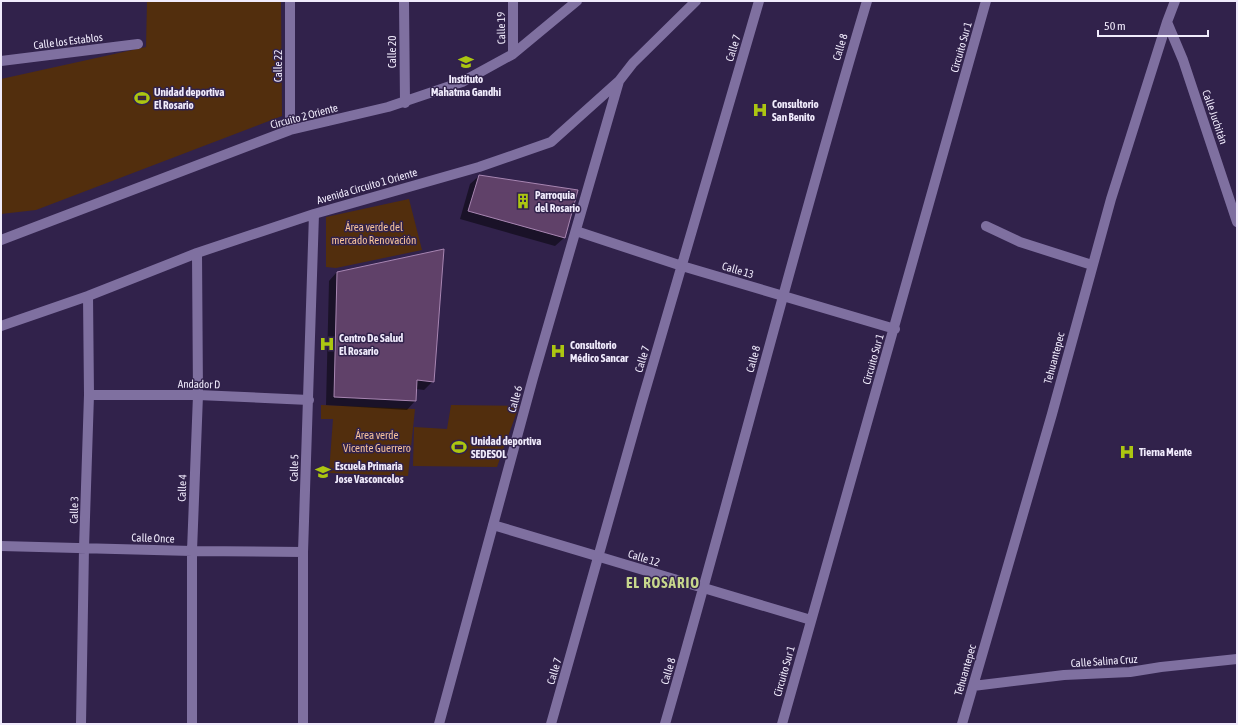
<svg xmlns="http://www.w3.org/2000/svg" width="1238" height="725" font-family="'Asap Condensed',sans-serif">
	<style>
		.green { fill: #522e0d }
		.shadow { fill: #0007 }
		.building { fill: #604169; stroke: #a886b2 }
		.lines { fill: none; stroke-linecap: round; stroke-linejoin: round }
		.minor { stroke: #7f70a0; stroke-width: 10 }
		.labels { text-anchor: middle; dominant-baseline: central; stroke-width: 3; stroke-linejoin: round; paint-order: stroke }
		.street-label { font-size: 11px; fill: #f0ebfc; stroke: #31224b }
		.poi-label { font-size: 11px; font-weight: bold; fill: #f0ebfc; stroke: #31224b; text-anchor: start }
		.park-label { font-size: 11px; fill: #f7c39a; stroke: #31224b }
		.district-label { font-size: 15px; font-weight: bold; letter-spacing: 1px; fill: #c7d78c; stroke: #31224b }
	</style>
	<rect width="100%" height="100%" fill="#31224b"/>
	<path class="green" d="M 147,1 L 281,1 L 282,116 L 36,210 L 1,214 L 1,79 L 146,47 Z
		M 409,199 L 422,250 L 336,268 L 326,267 L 326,217 Z
		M 321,405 L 415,409 L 408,476 L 329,473 L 333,419 L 321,419 Z
		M 451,405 L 519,406 L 497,467 L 413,466 L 414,427 L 447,429 Z"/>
	<path class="shadow" d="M 479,176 L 564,238 L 555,246 L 460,219 L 470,184 Z
		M 337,272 L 433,381 L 424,390 L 416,389 L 415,401 L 407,410 L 326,405 L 329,281 Z"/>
	<path class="building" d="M 479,175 L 578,190 L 565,238 L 468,211 Z
		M 444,249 L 434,382 L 417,380 L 416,401 L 334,397 L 337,272 Z"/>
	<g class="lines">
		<path class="minor" d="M 290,1 L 290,130
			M 404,1 L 405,103
			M 513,1 L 513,54
			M 1167,22 L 1183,60 L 1237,222
			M 1,61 L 138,44
			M 986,226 L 1020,242 L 1092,265
			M 576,231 L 682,266 L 895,329
			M 1,240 L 290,130 L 388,107 L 462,82 L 513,54 L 577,1
			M 1,326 L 88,296 L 197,253 L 314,214 L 479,167 L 551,142 L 619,81 L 633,63 L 696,1
			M 89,395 L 198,395 L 309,400
			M 493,525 L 811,620
			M 1,546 L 192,551 L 303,552
			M 973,686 L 1064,675 L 1130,672 L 1161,667 L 1237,659
			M 81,724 L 84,548 L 89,395 L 88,296
			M 192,724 L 192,551 L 198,395 L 197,253
			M 303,724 L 303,552 L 314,214
			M 439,724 L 533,378 L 619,81
			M 551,724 L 641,405 L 759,1
			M 665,724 C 734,484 795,241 867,1
			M 782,724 L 986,1
			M 962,724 L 1052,414 L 1111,199 L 1167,22 L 1175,1"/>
	</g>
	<defs>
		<g id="school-bare" transform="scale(1.2)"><path d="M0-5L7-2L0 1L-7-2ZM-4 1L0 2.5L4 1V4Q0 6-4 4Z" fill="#acc611" stroke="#31224b" stroke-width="2.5" paint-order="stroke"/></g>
		<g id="stadium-bare" transform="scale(1.2)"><path d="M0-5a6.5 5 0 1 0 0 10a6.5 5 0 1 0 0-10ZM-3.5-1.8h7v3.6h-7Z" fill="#acc611" stroke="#31224b" stroke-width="2.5" paint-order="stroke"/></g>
		<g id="hospital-bare" transform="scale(1.2)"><path d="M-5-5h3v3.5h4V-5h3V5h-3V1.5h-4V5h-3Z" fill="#acc611" stroke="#31224b" stroke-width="2.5" paint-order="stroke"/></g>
		<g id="building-bare" transform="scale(1.2)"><path d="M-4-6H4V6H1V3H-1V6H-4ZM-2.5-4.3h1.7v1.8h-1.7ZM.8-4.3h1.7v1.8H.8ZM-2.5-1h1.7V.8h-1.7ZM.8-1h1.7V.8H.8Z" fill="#acc611" stroke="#31224b" stroke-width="2.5" paint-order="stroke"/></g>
	</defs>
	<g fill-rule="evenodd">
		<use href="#school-bare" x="466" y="62"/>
		<use href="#stadium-bare" x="142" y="98"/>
		<use href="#hospital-bare" x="760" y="110"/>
		<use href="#building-bare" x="523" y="201"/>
		<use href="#hospital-bare" x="327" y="344"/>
		<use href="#hospital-bare" x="558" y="351"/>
		<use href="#stadium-bare" x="459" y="447"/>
		<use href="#hospital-bare" x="1127" y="452"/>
		<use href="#school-bare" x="323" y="472"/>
	</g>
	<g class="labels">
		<g class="street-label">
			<text transform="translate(501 28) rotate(-91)">Calle 19</text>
			<text transform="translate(68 41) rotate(-7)">Calle los Establos</text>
			<text transform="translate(840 47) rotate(-73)">Calle 8</text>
			<text transform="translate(961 47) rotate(-74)">Circuito Sur 1</text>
			<text transform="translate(733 48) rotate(-73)">Calle 7</text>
			<text transform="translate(392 52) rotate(-90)">Calle 20</text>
			<text transform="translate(278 66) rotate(-90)">Calle 22</text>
			<text transform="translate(304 116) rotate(-15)">Circuito 2 Oriente</text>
			<text transform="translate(1215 117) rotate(71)">Calle Juchitán</text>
			<text transform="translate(367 186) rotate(-16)">Avenida Circuito 1 Oriente</text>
			<text transform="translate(738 270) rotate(16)">Calle 13</text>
			<text transform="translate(1054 358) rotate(-75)">Tehuantepec</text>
			<text transform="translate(642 359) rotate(-74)">Calle 7</text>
			<text transform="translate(753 359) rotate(-75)">Calle 8</text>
			<text transform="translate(873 359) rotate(-74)">Circuito Sur 1</text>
			<text transform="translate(199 384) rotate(1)">Andador D</text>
			<text transform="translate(515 399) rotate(-75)">Calle 6</text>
			<text transform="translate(294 468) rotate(-88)">Calle 5</text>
			<text transform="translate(182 488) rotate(-88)">Calle 4</text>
			<text transform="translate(74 510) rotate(-88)">Calle 3</text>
			<text transform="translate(153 538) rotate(2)">Calle Once</text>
			<text transform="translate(644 558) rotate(17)">Calle 12</text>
			<text transform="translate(1104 661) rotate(-4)">Calle Salina Cruz</text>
			<text transform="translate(965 670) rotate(-74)">Tehuantepec</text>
			<text transform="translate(554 671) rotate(-74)">Calle 7</text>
			<text transform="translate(668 671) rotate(-74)">Calle 8</text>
			<text transform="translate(784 671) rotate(-74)">Circuito Sur 1</text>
		</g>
		<g class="poi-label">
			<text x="466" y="79" text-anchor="middle">Instituto<tspan x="466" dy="13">Mahatma Gandhi</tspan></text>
			<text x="154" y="92">Unidad deportiva<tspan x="154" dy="13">El Rosario</tspan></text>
			<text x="772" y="104">Consultorio<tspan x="772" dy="13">San Benito</tspan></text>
			<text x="535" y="195">Parroquia<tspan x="535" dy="13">del Rosario</tspan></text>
			<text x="339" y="338">Centro De Salud<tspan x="339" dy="13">El Rosario</tspan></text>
			<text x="570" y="345">Consultorio<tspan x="570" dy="13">Médico Sancar</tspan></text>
			<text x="471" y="441">Unidad deportiva<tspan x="471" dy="13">SEDESOL</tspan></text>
			<text x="1139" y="452">Tierna Mente</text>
			<text x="335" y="466">Escuela Primaria<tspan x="335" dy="13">Jose Vasconcelos</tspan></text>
		</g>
		<g class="park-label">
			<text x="374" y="227">Área verde del<tspan x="374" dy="13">mercado Renovación</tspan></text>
			<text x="377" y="435">Área verde<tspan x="377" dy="13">Vicente Guerrero</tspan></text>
		</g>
		<g class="district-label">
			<text x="663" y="582">EL ROSARIO</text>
		</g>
	</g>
	<rect width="1238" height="725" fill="none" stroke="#f0ebfc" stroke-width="4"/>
	<path d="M1098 30v6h110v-6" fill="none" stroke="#f0ebfc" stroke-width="2"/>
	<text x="1104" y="30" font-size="12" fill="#f0ebfc" stroke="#31224b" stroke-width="3" paint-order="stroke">50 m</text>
</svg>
